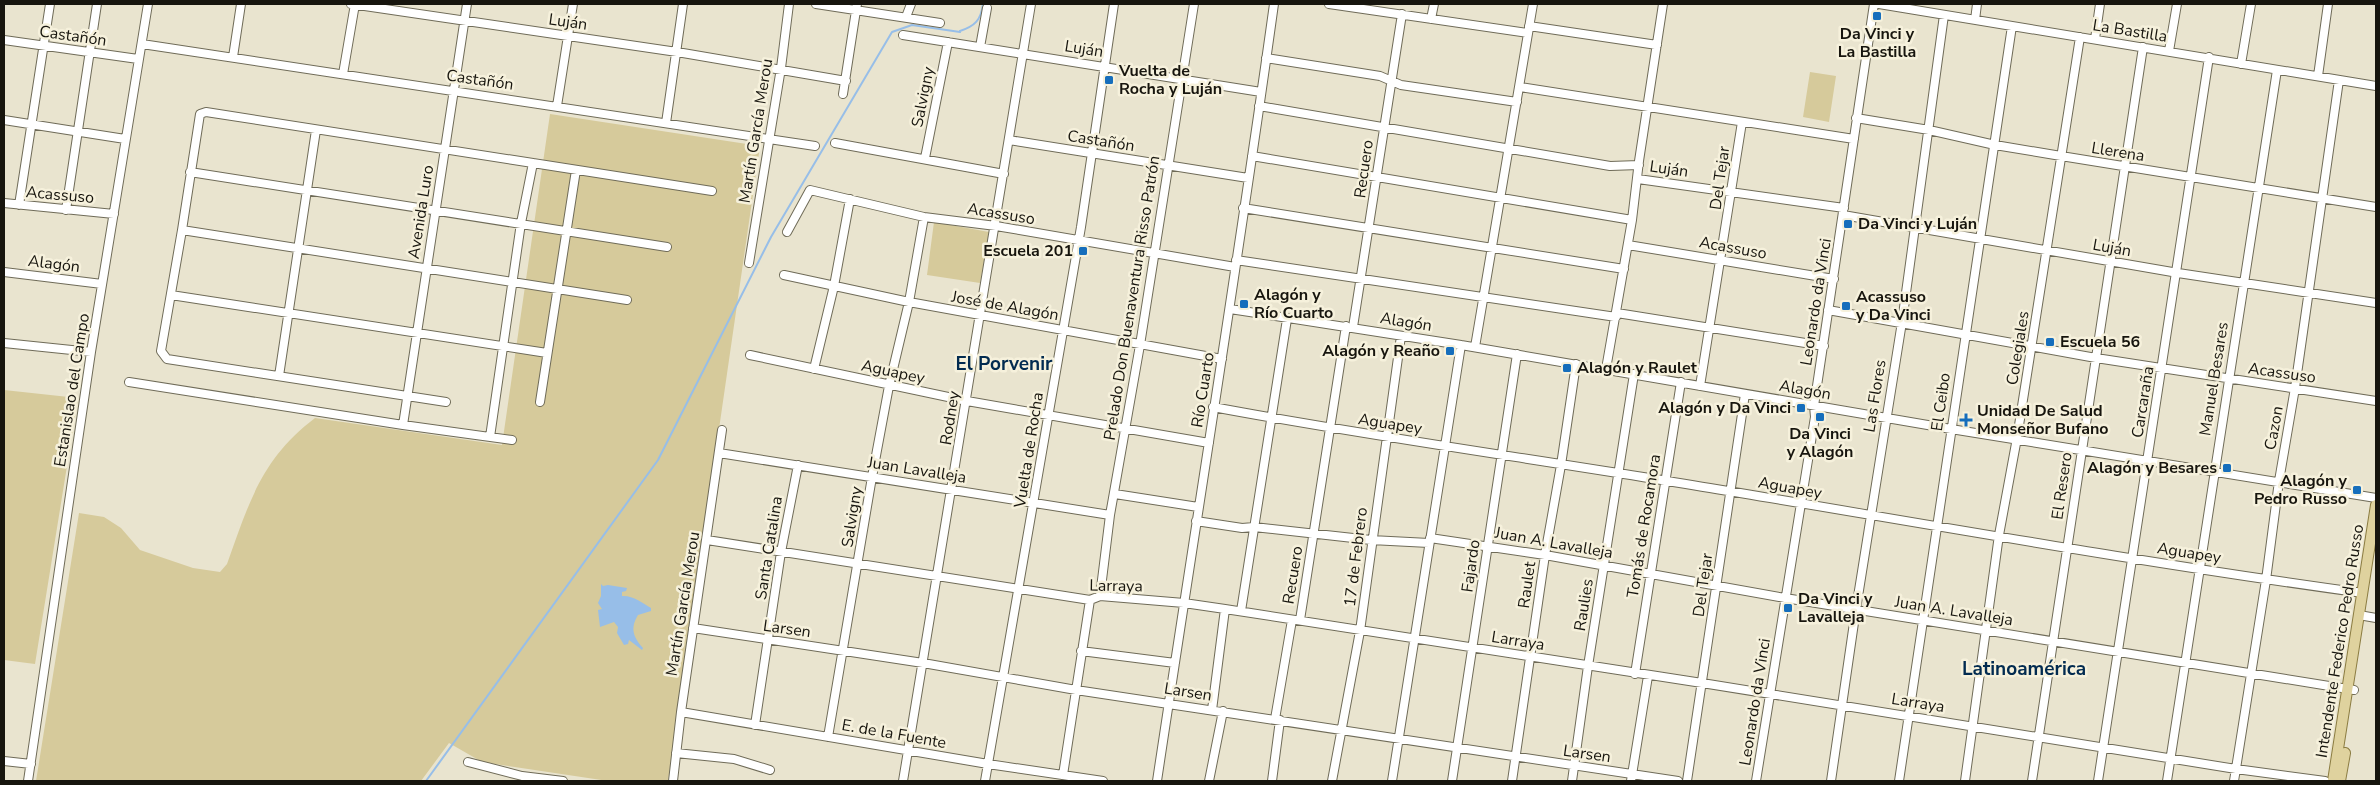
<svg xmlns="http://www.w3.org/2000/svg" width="2380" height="785" font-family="'Nunito Sans',sans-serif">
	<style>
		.green { fill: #d6ca9b }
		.water { fill: #97bee8 }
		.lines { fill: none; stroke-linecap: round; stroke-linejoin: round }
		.stream { stroke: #97bee8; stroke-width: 2 }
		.minor-casing { stroke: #6f6b58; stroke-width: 10 }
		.major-casing { stroke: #8b7c41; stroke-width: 12 }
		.minor { stroke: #fff; stroke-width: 8 }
		.major { stroke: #dfd29e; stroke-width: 10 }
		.poi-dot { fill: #166ebc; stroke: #f6f1dc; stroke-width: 2 }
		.labels { text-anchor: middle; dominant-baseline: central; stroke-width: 5; stroke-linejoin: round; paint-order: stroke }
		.street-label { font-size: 16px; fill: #17150e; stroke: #f6f1dc }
		.poi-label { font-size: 16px; font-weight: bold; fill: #17150e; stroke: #f6f1dc; text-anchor: start }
		.quarter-label { font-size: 19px; font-weight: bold; fill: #022b50; stroke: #f6f1dc }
	</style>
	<rect width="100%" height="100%" fill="#e9e4cf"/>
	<path class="green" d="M 1810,72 L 1836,76 L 1829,122 L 1803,117 Z
		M 550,114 L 760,146 L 668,781 L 608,781 L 482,762 L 449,743 L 421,781 L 36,781 L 79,513 L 104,517 L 121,528 L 140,550 L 193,568 L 220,572 L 227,564 C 249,503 261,459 315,418 L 502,445 Z
		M 934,222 L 989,232 L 980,283 L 927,275 Z
		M 4,390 L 78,398 L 35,664 L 4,660 Z"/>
	<path class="water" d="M 601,584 L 603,586 L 608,585 L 627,588 L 626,591 L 622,592 L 622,596 C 632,595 643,603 651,608 L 651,611 L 638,615 C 630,628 633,637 643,648 L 642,650 L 629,640 L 628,644 L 624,645 L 617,633 L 618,627 L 614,622 L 600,627 L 598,610 L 602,609 L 598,603 L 601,596 Z"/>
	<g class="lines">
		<path class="stream" d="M 960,31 C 975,26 981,20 983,4
			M 426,781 L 658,460 L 771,237 L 892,32 L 912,25 L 960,32"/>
		<g class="minor-casing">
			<path id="minor" d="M 351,4 L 677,52 L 846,81
				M 816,4 L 940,23
				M 1329,4 L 1528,33
				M 1879,4 L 2376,86
				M 906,17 L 911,4
				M 1431,19 L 1434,4
				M 1975,20 L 1977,4
				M 1529,26 L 1657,45
				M 903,35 L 1261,92
				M 2095,39 L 2100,4
				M 4,40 L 138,59
				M 142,44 L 815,146
				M 980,47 L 987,8
				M 2169,51 L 2177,4
				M 233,57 L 241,4
				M 1266,58 L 1380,76 L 1401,85 L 1517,102
				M 2241,64 L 2251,4
				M 343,74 L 355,4
				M 2318,76 L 2328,4
				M 1520,87 L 1854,139
				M 843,94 L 857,4
				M 557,106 L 573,4
				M 1259,106 L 1610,166 L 1639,165
				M 1856,118 L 1929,130 L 1995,145 L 2061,156 L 2376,207
				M 4,120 L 125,139
				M 666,123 L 683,4
				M 1009,140 L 1248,178
				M 835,143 L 1004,174
				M 1252,156 L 1632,220
				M 925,158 L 948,42
				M 190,172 L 667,247
				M 1638,179 L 1844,208
				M 4,203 L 114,214
				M 19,205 L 50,4
				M 1243,208 L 1624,269
				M 66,210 L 97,4
				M 1843,215 L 2178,273 L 2376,303
				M 182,230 L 161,351 L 167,359 L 446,402
				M 787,232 L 810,190 L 924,217 L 996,226 L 1235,267
				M 1628,245 L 1834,279
				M 1236,260 L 1616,317
				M 749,263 L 781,68 L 789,4
				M 4,272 L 102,284
				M 784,275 L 909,302 L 1222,359
				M 171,295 L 547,353
				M 627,300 L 182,230 L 200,114 L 206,112 L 712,191
				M 1230,309 L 1461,345 L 1951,429 L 2376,498
				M 1828,310 L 2096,358 L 2376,401
				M 1617,313 L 1824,346
				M 1353,327 L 1402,14
				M 4,343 L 91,352
				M 1475,347 L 1533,4
				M 750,355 L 967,401 L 1209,443
				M 814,369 L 834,286 L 850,199
				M 1606,369 L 1632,220 L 1639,161 L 1663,4
				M 279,376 L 316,130
				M 129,382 L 403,425 L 512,440
				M 1700,386 L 1742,122
				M 540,402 L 576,170
				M 1213,407 C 1378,438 1544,460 1710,488 C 1927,524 2144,563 2363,593
				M 403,425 L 467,4
				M 490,437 L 521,223 L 533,163
				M 719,453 L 1110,515
				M 1115,494 L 1198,507
				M 1196,521 L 1242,528 L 1254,527 L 1371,540 L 1429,543
				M 1430,538 L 1545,555 L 1785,598 L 2354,690
				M 707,540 L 1090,600 L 1100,596 L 1184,603 L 1225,609 L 1702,683 L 2236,769 L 2325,781
				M 1100,596 L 1110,515 L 1140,345 L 1194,4
				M 1241,611 L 1287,319
				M 2359,615 L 2376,618
				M 1300,620 L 1346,326
				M 693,628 L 923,663 L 1076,690 L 1678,781
				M 1081,651 L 1175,663
				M 1635,674 L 1681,382
				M 1212,710 L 1225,609
				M 681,712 L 988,764 L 1103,781
				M 1275,719 L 1292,620
				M 755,725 L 781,552 L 798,465
				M 828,737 L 872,477 L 889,386 L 909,302 L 924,217
				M 676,753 L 734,759 L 770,770
				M 4,761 L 31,764
				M 468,762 L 522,776 L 563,781
				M 1063,775 L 1090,600
				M 28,781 L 91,352 L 148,4
				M 673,781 L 681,712 L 722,430
				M 903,781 L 1031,4
				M 985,781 L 1081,227 L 1114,4
				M 1157,781 C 1196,522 1238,263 1274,4
				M 1209,781 L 1223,711
				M 1272,781 L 1280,720
				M 1332,781 L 1360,631 L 1401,336
				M 1392,781 L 1461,345
				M 1452,781 L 1517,354
				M 1512,781 L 1545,555 L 1561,465 L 1576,364
				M 1572,781 L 1588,666 L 1634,374
				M 1631,781 L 1648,676
				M 1687,781 L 1745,394
				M 1756,781 L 1815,417 L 1814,406 L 1874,4
				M 1831,781 L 1856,609 L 1902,322 L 1944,15
				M 1899,781 L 2012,26
				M 1965,781 L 1999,535 L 2017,438 L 2080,37
				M 2032,781 L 2143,47
				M 2098,781 L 2209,57
				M 2167,781 L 2277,70
				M 2234,781 L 2266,580 L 2279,481 L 2295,388 L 2339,80"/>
		</g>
		<g class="major-casing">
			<path id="major" d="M 2333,781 L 2376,505
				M 2340,781 L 2345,753"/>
		</g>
		<use href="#minor" class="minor"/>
		<use href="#major" class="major"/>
	</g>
	<g class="poi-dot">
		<rect x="1872" y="11" width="10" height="10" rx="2.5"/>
		<rect x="1104" y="75" width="10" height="10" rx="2.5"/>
		<rect x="1843" y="219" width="10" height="10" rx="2.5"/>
		<rect x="1078" y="246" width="10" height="10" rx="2.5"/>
		<rect x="1239" y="299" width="10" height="10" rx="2.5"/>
		<rect x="1841" y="301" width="10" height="10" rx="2.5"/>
		<rect x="2045" y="337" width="10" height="10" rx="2.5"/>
		<rect x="1445" y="346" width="10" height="10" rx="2.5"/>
		<rect x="1562" y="363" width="10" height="10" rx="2.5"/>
		<rect x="1796" y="403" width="10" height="10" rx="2.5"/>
		<rect x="1815" y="412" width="10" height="10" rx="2.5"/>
		<path d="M1963.5 412.5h5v5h5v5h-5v5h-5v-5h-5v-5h5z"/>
		<rect x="2222" y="463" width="10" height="10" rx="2.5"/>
		<rect x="2352" y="485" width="10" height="10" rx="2.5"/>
		<rect x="1783" y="603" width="10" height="10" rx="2.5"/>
	</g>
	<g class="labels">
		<g class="street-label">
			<text transform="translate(568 22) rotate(8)">Luján</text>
			<text transform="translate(2130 31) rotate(9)">La Bastilla</text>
			<text transform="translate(73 36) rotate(8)">Castañón</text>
			<text transform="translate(1084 49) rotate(9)">Luján</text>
			<text transform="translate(480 80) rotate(8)">Castañón</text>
			<text transform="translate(923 97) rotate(-79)">Salvigny</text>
			<text transform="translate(756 131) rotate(-81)">Martín García Merou</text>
			<text transform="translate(1101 141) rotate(9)">Castañón</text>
			<text transform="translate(2118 152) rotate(9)">Llerena</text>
			<text transform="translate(1364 169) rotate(-82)">Recuero</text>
			<text transform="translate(1669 169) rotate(8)">Luján</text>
			<text transform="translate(1720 178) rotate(-82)">Del Tejar</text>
			<text transform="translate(60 195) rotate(5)">Acassuso</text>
			<text transform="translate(421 212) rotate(-81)">Avenida Luro</text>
			<text transform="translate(1001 214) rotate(9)">Acassuso</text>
			<text transform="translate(1733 248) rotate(10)">Acassuso</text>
			<text transform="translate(2112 248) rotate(10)">Luján</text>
			<text transform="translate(54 264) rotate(7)">Alagón</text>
			<text transform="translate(1132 298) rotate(-81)">Prelado Don Buenaventura Risso Patrón</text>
			<text transform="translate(1816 302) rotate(-81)">Leonardo da Vinci</text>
			<text transform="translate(1005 306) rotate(10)">José de Alagón</text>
			<text transform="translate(1406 322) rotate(9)">Alagón</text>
			<text transform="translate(2018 348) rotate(-81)">Colegiales</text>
			<text transform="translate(893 372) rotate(12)">Aguapey</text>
			<text transform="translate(2282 373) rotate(8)">Acassuso</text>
			<text transform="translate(2214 379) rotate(-81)">Manuel Besares</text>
			<text transform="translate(72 390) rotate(-81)">Estanislao del Campo</text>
			<text transform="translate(1203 390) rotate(-81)">Río Cuarto</text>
			<text transform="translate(1805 390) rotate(10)">Alagón</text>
			<text transform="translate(1875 396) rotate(-81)">Las Flores</text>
			<text transform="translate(1941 402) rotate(-82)">El Ceibo</text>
			<text transform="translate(2143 402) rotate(-81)">Carcaraña</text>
			<text transform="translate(950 418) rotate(-81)">Rodney</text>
			<text transform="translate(1390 424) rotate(9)">Aguapey</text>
			<text transform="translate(2274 428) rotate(-80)">Cazon</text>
			<text transform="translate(1029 450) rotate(-81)">Vuelta de Rocha</text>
			<text transform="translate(917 470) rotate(9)">Juan Lavalleja</text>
			<text transform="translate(2062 486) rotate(-82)">El Resero</text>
			<text transform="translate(1790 488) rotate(10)">Aguapey</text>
			<text transform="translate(852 517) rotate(-81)">Salvigny</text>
			<text transform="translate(1644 526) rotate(-81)">Tomás de Rocamora</text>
			<text transform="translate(1554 543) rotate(10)">Juan A. Lavalleja</text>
			<text transform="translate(769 548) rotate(-81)">Santa Catalina</text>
			<text transform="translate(2189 553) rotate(9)">Aguapey</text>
			<text transform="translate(1356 557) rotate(-83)">17 de Febrero</text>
			<text transform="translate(1471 566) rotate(-82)">Fajardo</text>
			<text transform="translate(1293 575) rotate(-81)">Recuero</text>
			<text transform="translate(1527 585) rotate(-82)">Raulet</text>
			<text transform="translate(1703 585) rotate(-82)">Del Tejar</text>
			<text transform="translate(1116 586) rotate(1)">Larraya</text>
			<text transform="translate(683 604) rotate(-81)">Martín García Merou</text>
			<text transform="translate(1584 605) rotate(-81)">Raulies</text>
			<text transform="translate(1954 611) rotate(9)">Juan A. Lavalleja</text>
			<text transform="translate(787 629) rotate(8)">Larsen</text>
			<text transform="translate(1518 641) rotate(9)">Larraya</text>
			<text transform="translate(2340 641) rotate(-81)">Intendente Federico Pedro Russo</text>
			<text transform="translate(1188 692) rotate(9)">Larsen</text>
			<text transform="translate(1755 702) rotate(-81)">Leonardo da Vinci</text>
			<text transform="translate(1918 703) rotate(9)">Larraya</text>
			<text transform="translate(894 734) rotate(10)">E. de la Fuente</text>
			<text transform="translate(1587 754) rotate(8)">Larsen</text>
		</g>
		<g class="poi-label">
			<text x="1877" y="34" text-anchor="middle">Da Vinci y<tspan x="1877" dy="18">La Bastilla</tspan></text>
			<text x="1119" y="71">Vuelta de<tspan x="1119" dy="18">Rocha y Luján</tspan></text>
			<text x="1858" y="224">Da Vinci y Luján</text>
			<text x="1073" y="251" text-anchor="end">Escuela 201</text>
			<text x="1254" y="295">Alagón y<tspan x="1254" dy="18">Río Cuarto</tspan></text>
			<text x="1856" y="297">Acassuso<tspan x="1856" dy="18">y Da Vinci</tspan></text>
			<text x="2060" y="342">Escuela 56</text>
			<text x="1440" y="351" text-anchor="end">Alagón y Reaño</text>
			<text x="1577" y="368">Alagón y Raulet</text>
			<text x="1791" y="408" text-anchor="end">Alagón y Da Vinci</text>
			<text x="1977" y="411">Unidad De Salud<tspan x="1977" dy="18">Monseñor Bufano</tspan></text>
			<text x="1820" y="434" text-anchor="middle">Da Vinci<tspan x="1820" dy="18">y Alagón</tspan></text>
			<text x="2217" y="468" text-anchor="end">Alagón y Besares</text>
			<text x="2347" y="481" text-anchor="end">Alagón y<tspan x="2347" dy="18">Pedro Russo</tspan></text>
			<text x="1798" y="599">Da Vinci y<tspan x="1798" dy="18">Lavalleja</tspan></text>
		</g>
		<g class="quarter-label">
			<text x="1004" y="364">El Porvenir</text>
			<text x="2024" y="669">Latinoamérica</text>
		</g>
	</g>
	<rect width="2380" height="785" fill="none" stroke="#17150e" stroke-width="10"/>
</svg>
